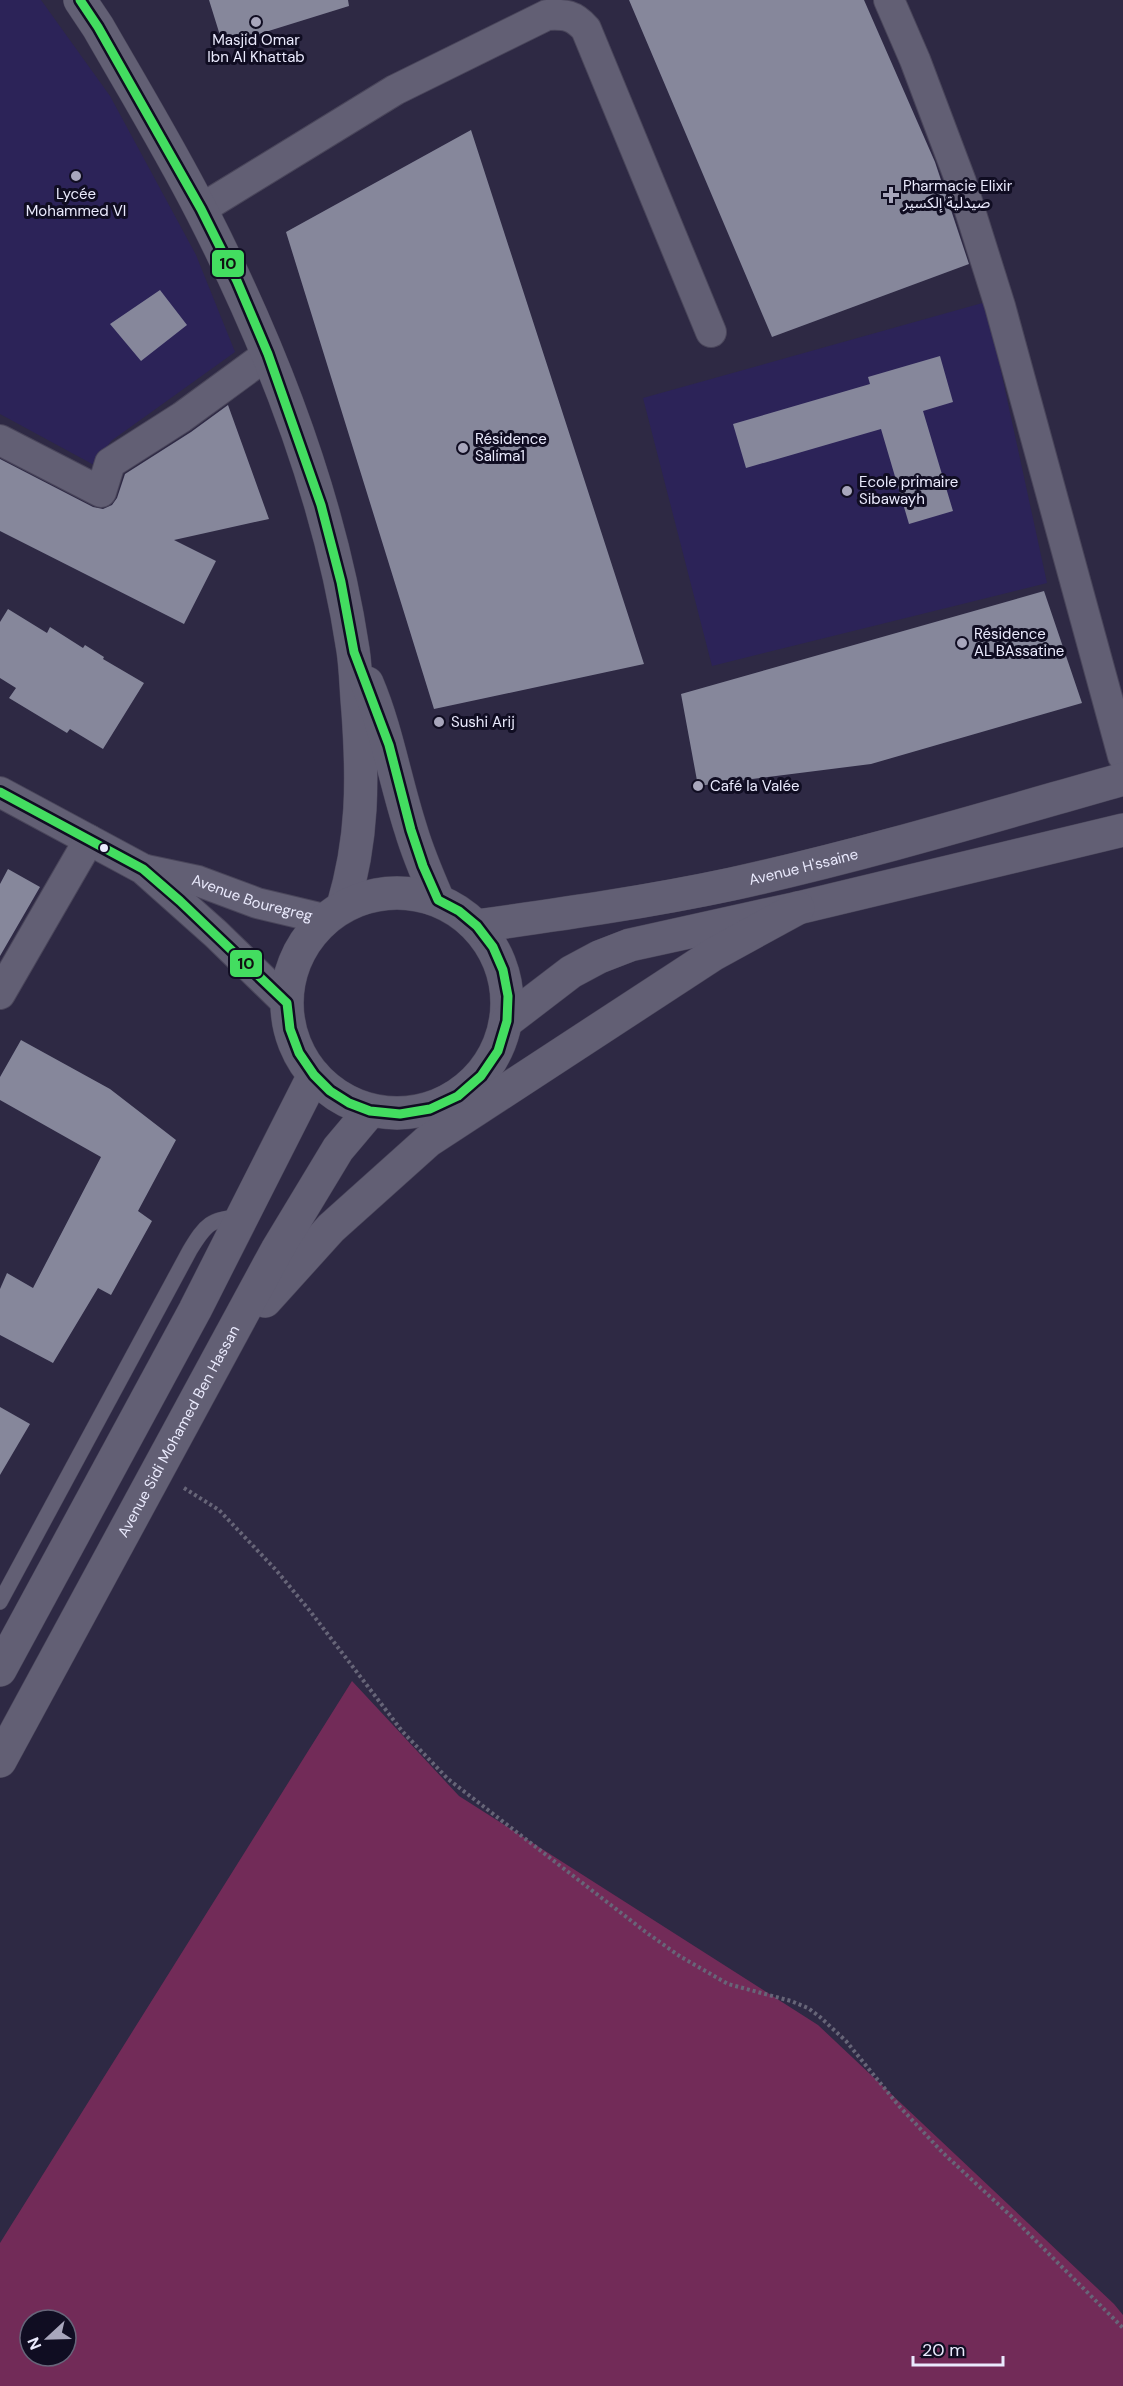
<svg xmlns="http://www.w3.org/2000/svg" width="1123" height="2386" font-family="'DM Sans','Noto Sans Arabic',sans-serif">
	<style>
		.built { fill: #2c2358 }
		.green { fill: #722b58; fill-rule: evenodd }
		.building { fill: #86879b }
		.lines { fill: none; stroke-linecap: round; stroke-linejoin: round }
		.service-casing { stroke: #4a465b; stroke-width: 16 }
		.minor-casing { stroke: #4a465b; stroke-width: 32 }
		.tertiary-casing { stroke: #4a465b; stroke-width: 34 }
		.path { stroke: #676578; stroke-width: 4; stroke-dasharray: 3 3; stroke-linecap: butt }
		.service { stroke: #625f74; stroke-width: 15 }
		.minor { stroke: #625f74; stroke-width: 30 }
		.tertiary { stroke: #625f74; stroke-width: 33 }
		.bus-1-casing { stroke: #100d22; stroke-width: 14 }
		.bus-1 { stroke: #43dd60; stroke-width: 9 }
		.poi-dot { fill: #a8a6bc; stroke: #100d22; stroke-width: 2 }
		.bus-dot { fill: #eaeafd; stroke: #100d22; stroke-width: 2 }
		.labels { text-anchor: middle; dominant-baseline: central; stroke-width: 6; stroke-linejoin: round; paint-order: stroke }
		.poi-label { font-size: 15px; fill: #eaeafd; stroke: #100d22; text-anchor: start }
		.street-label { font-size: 15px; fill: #eaeafd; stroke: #100d22 }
		.line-badge { stroke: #100d22; stroke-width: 2 }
		.pale-badge-label { font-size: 16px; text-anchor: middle; font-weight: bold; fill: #111 }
	</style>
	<rect width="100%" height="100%" fill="#2e2944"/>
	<path class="built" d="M 0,0 L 41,0 L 110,96 L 196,255 L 235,352 L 111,441 L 94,465 L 0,414 Z
		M 986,302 L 1047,583 L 712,666 L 643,398 Z"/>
	<path class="green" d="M 352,1681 L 459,1796 L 818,2025 L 1114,2304 L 1123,2315 L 1123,2386 L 0,2386 L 0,2243 ZM 30,2320 L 66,2320 L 66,2356 L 30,2356 Z"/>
	<path class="building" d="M 209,0 L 348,0 L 349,6 L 223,45 Z
		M 629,0 L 864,0 L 935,162 L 969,264 L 772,337 Z
		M 471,130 L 644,664 L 434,709 L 286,232 Z
		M 160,290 L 187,325 L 141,361 L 110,324 Z
		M 940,356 L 953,402 L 923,411 L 953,511 L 909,524 L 881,429 L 746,468 L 733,424 L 870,384 L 868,377 Z
		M 228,405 L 269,519 L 174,540 L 216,561 L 184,624 L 0,531 L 0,459 L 93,507 L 103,509 L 112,505 L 117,498 L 125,474 L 191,432 Z
		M 1044,591 L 1082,703 L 871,764 L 698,786 L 681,694 Z
		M 8,609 L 47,633 L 50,627 L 83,648 L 85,645 L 104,657 L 103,659 L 144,683 L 103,749 L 70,729 L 67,733 L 9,698 L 16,688 L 0,678 L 0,622 Z
		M 8,869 L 40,887 L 0,956 L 0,884 Z
		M 21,1040 L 110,1089 L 176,1140 L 138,1211 L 152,1221 L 111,1295 L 98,1288 L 53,1363 L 0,1335 L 0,1289 L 7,1273 L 33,1288 L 101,1157 L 0,1100 L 0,1077 Z
		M 0,1407 L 30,1424 L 0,1475 Z"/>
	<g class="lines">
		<g class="service-casing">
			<path id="service" d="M 0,1602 L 190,1250 C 205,1225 211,1218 241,1217"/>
		</g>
		<g class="minor-casing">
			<g id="minor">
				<path d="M 889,0 L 915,60 L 961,182 L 1000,306 L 1123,756"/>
				<path d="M 201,209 L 395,90 L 547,15 C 565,14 574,15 586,29 L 711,332"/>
				<path d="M 0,440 L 101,492 L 110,463 L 182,417 L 268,354"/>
				<path d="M 0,792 L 143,869 L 216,934 L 287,1003"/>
				<path id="s1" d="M 146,870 L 198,881 L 257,903 L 324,919"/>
				<path d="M 0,994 L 89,840"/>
			</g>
		</g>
		<g class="tertiary-casing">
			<g id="tertiary">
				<path d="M 80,0 L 98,27 C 133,88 170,149 202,212 C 272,349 330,497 353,650 C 356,670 356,691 358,711 C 363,781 363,839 343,906"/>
				<path d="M 367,683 C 387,730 395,781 411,830 C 418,854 428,877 438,900"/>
				<circle cx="397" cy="1003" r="110"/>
				<path id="s2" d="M 477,926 C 562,914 648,902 732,884 C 864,855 993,816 1123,779"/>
				<path d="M 507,1021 L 571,972 L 599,957 L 630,945 L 798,908 L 1123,830"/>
				<path d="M 265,1301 L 331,1228 L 428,1141 L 714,954 L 798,908"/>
				<path d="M 0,1670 L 195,1310 L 314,1075"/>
				<path id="s3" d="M 0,1761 L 277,1250 L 338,1149 L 370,1111"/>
			</g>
		</g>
		<path class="path" d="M 184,1488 L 219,1510 L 276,1570 L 310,1611 L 402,1731 L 448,1779 L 647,1933 L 681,1957 L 728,1984 L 791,2001 L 808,2008 L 820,2017 L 846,2041 L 899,2106 L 943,2153 L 1012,2217 L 1123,2328"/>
		<use href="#service" class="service"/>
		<use href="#minor" class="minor"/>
		<use href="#tertiary" class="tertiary"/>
		<g class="bus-1-casing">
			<path id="bus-1" d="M 0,792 L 143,869 L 180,901 L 287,1003 L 290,1029 L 299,1053 L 314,1075 L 330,1091 L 349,1103 L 370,1111 L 400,1114 L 430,1109 L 458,1096 L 481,1076 L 498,1051 L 507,1021 L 508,996 L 503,970 L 493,947 L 477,926 L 459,911 L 438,900 L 423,866 L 411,830 L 389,745 L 354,652 L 341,582 L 321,505 L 268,354 L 237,281 L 201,209 L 98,27 L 80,0"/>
		</g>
		<use href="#bus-1" class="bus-1"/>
	</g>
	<g class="poi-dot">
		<circle cx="256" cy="22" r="6"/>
		<circle cx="76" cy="176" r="6"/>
		<path d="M888 186h6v6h6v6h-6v6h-6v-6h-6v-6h6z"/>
		<circle cx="463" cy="448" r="6"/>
		<circle cx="847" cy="491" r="6"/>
		<circle cx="962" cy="643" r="6"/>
		<circle cx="439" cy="722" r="6"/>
		<circle cx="698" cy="786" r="6"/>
	</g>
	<circle class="bus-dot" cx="104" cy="848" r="5"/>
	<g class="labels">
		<g class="poi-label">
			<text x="256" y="40" text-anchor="middle">Masjid Omar<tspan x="256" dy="17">Ibn Al Khattab</tspan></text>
			<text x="903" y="186">Pharmacie Elixir<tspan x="903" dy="17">صيدلية إلكسير</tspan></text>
			<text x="76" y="194" text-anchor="middle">Lycée<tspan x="76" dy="17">Mohammed VI</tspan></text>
			<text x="475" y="439">Résidence<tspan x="475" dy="17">Salima1</tspan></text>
			<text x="859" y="482">Ecole primaire<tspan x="859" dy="17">Sibawayh</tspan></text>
			<text x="974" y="634">Résidence<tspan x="974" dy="17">AL BAssatine</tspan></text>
			<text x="451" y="722">Sushi Arij</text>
			<text x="710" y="786">Café la Valée</text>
		</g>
		<g class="street-label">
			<text stroke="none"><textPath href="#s2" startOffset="332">Avenue H'ssaine</textPath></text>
			<text stroke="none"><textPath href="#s1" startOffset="110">Avenue Bouregreg</textPath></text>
			<text stroke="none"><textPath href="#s3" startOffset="375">Avenue Sidi Mohamed Ben Hassan</textPath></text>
		</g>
	</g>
	<g class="line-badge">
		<rect x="211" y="249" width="34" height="29" rx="6" fill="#43dd60"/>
		<rect x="229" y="949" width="34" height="29" rx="6" fill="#43dd60"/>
	</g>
	<g class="pale-badge-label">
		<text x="228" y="269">10</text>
		<text x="246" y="969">10</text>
	</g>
	<g transform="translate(48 2338) rotate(248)"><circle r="28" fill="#100d22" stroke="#67657a" stroke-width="1.5"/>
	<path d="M0-4.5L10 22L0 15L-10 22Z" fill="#a8a6bc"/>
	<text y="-9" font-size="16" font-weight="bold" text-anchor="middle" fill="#eaeafd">N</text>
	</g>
	<path d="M913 2356v9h90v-9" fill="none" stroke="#eaeafd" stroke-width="3"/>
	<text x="922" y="2356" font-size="18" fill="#eaeafd" stroke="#100d22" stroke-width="4.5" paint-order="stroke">20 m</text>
</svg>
